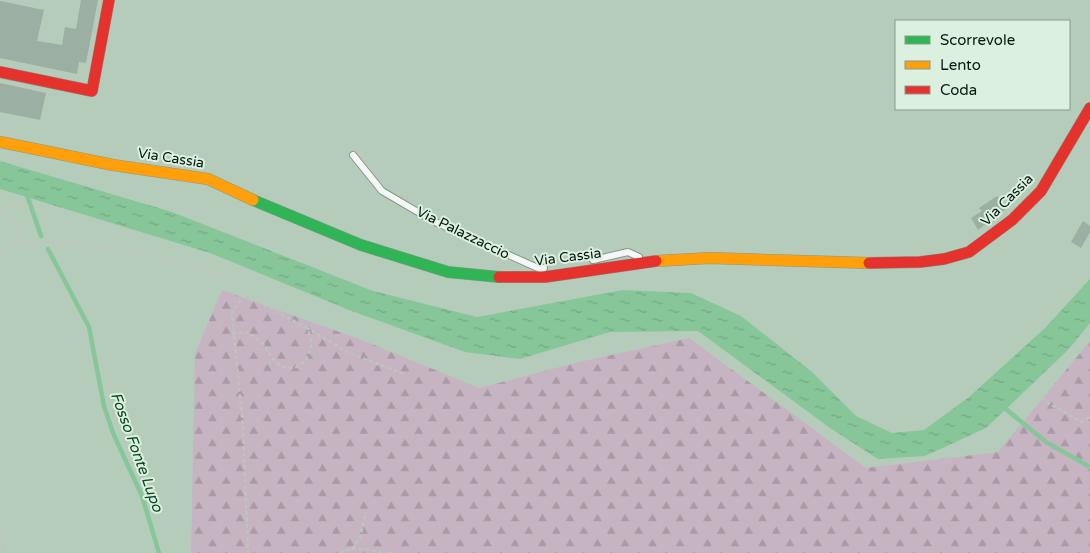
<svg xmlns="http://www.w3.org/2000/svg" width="1090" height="553" font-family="'Varela Round',sans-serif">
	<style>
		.forest { fill: url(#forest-firs) }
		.water { fill: url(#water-ripples) }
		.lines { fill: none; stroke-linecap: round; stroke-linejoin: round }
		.stream { stroke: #87c698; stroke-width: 4.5 }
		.building { fill: #9bafa3 }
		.lane-casing { stroke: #87998c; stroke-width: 8 }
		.fast-casing { stroke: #87998c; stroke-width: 12 }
		.slow-casing { stroke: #87998c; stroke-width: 12 }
		.jam-casing { stroke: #87998c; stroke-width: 12 }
		.path { stroke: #bec4be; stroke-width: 2.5; stroke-dasharray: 4 2.5; stroke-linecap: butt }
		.lane { stroke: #f4f7f5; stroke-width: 6 }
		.fast { stroke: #30b455; stroke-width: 11 }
		.slow { stroke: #ff9f0a; stroke-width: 11 }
		.jam { stroke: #e5322d; stroke-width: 11 }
		.labels { text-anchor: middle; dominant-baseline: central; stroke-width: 4; stroke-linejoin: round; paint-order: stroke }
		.street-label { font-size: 14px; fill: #08180d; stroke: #dbf0df }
		.water-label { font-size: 15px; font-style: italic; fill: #0b4924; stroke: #dbf0df }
	</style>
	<defs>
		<pattern id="forest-firs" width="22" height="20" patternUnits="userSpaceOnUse" patternTransform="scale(1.25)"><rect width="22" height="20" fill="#c6b4c3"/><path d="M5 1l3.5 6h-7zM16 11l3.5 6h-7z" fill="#a99aa6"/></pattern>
		<pattern id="water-ripples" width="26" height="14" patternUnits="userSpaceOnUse" patternTransform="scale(1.25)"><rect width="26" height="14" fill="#87c698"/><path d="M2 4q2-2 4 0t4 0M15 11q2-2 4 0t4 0" fill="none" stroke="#73a982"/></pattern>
	</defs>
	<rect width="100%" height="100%" fill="#b5ccba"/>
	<path class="forest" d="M 222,290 L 362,340 L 479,388 L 575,363 L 689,338 L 866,468 L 998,452 L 1090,341 L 1090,553 L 191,553 L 195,354 Z"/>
	<path class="water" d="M 0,161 L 172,212 L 373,291 L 477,317 L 623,290 L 691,293 L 741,316 L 812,372 L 856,416 L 892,433 L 924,430 L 969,397 L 1046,327 L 1090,279 L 1090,323 L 1069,349 L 986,428 L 925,456 L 878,459 L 830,428 L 698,331 L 610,332 L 520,359 L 465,352 L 349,310 L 210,253 L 0,189 Z"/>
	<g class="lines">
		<path class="stream" d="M 26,192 L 41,236
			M 48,249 L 89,327 L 104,406 L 113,433 L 142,496 L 159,553
			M 1001,405 L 1046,442 L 1090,467"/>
	</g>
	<path class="building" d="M 81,0 L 98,0 L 86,63 L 79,62 L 77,74 L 0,58 L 0,1 L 44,10 L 37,41 L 62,45 L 65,27 L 76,29 Z
		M 0,83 L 46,93 L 40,120 L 0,112 Z
		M 997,196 L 1007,208 L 978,230 L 971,218 L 982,211 L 979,208 Z
		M 1083,221 L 1090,226 L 1090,232 L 1081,248 L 1071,242 Z"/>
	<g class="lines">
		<g class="lane-casing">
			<path id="lane" d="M 353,155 L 382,191 L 435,222 L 540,269 L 544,268
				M 593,260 L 628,252 L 639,257"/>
		</g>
		<g class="fast-casing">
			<path id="fast" d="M 253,200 L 361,245 L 448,272 L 499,277"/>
		</g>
		<g class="slow-casing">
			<path id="slow" d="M 0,142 L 113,165 L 208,179 L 253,200
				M 656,261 L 710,258 L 869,263"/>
		</g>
		<g class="jam-casing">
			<path id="jam" d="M 0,72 L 92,91 L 109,0
				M 869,263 L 920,262 L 944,259 L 969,252 L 1012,220 L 1041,191 L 1090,108
				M 499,277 L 545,277 L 656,261"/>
		</g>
		<path class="path" d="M 0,209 L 14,224 L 19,237 L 15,245 L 0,255
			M 19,240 C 34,244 49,241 64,243 C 123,250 187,257 240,284 L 245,295 L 307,328
			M 245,295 L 232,312 L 243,428 L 248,553
			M 232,334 L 246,332 C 252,335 257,338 262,343 C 267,348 269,354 273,359 C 284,371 298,372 307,357 C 313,347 312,339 307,328 L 349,353 L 404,374
			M 1037,393 L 1051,405 L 1082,422 L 1090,417
			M 0,532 L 5,553
			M 352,549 L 360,538 L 366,512
			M 340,553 C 351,546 370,549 382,553
			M 388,553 L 392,552"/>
		<use href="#lane" class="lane"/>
		<use href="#fast" class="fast"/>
		<use href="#slow" class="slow"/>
		<use href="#jam" class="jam"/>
	</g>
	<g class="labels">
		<g class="street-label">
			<text transform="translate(171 158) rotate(9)">Via Cassia</text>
			<text transform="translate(1007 200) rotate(-45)">Via Cassia</text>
			<text transform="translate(463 233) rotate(26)">Via Palazzaccio</text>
			<text transform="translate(568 257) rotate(-7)">Via Cassia</text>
		</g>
		<g class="water-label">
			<text transform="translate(137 452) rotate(70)">Fosso Fonte Lupo</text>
		</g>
	</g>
	<rect x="895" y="20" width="175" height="90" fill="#dbf0df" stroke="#879a8b"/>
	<rect x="905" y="36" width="25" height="8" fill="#30b455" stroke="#879a8b"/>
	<text x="940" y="45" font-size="15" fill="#08180d">Scorrevole</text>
	<rect x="905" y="61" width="25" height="8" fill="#ff9f0a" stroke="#879a8b"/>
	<text x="940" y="70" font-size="15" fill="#08180d">Lento</text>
	<rect x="905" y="86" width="25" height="8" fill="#e5322d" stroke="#879a8b"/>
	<text x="940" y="95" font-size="15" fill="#08180d">Coda</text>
</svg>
